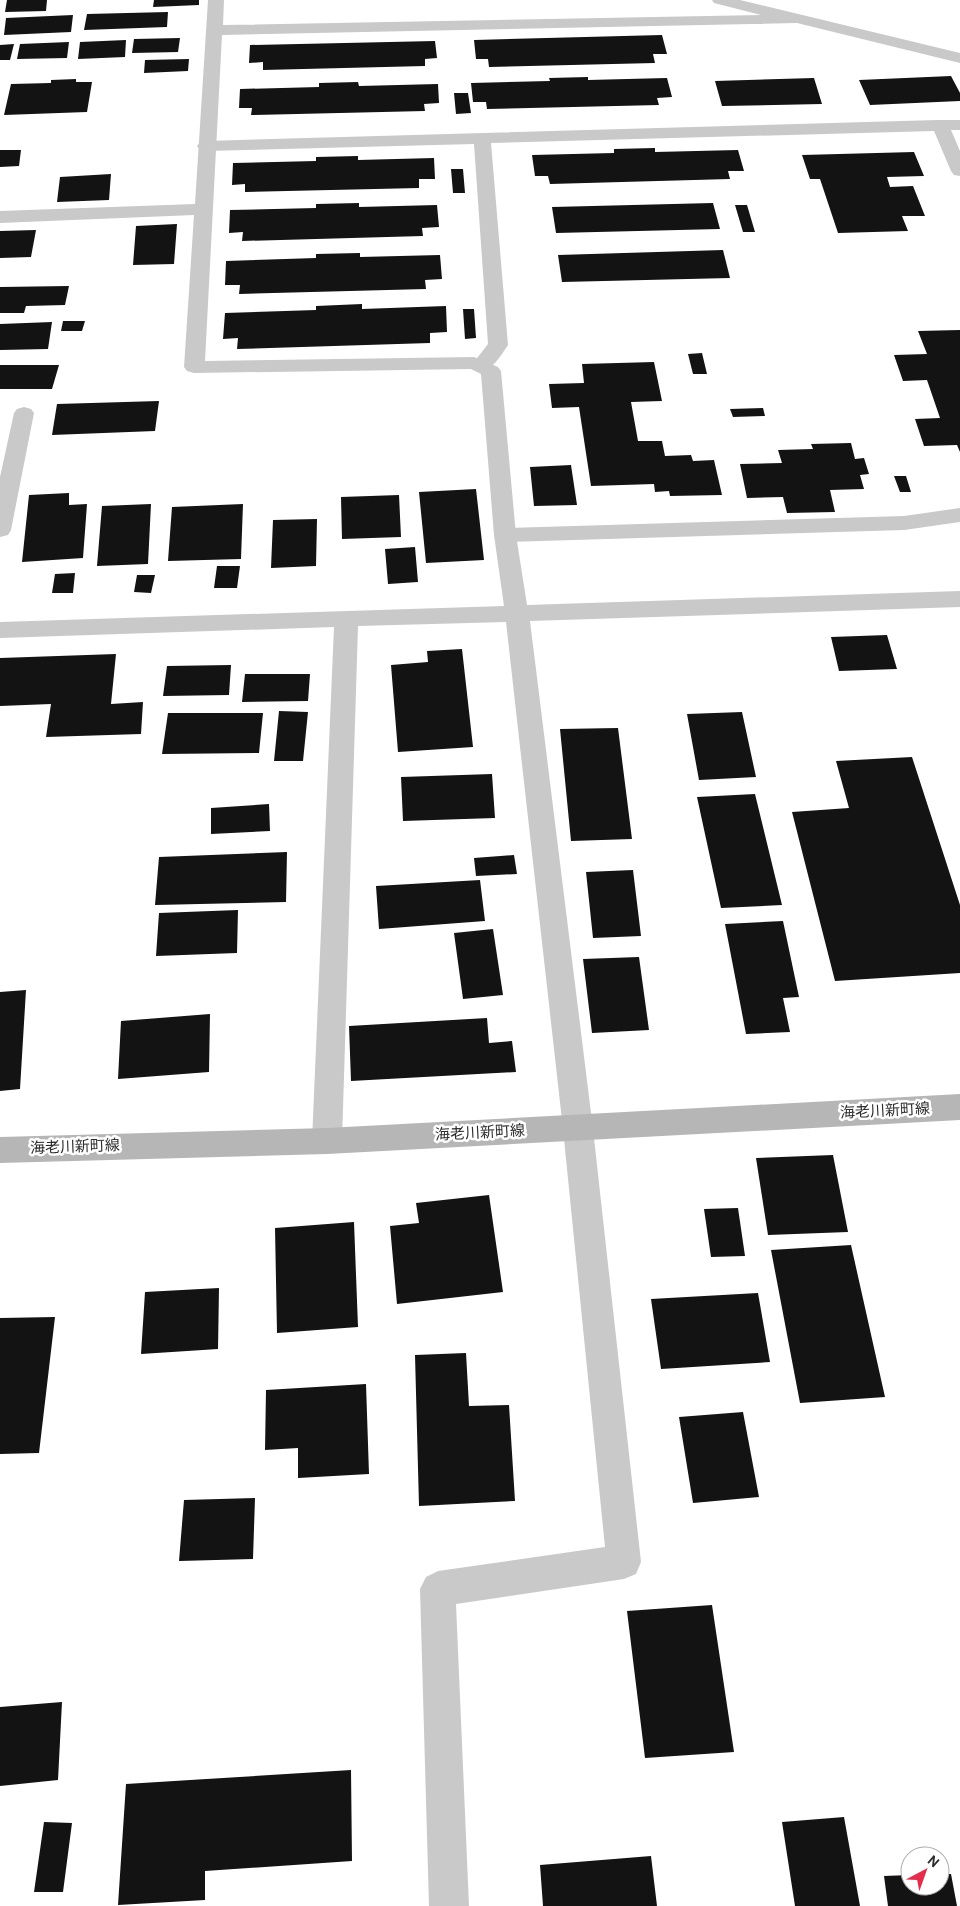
<svg xmlns="http://www.w3.org/2000/svg" width="960" height="1906" font-family="Overpass,'Noto Sans JP',sans-serif">
	<style>
		.building { fill: #131313 }
		.lines { fill: none; stroke-linecap: round; stroke-linejoin: round }
		.lane { fill: #c9c9c9; fill-rule: evenodd }
		.street { fill: #c9c9c9; fill-rule: evenodd }
		.secondary { fill: #b6b6b6; fill-rule: evenodd }
		.labels { text-anchor: middle; dominant-baseline: central; stroke-width: 5; stroke-linejoin: round; paint-order: stroke }
		.street-label { font-size: 15px; fill: #2c2c2c; stroke: #fff }
	</style>
	<rect width="100%" height="100%" fill="#fff"/>
	<path class="building" d="M 7,0 L 47,0 L 46,11 L 5,12 Z
		M 154,0 L 199,0 L 199,5 L 153,7 Z
		M 168,12 L 167,27 L 84,30 L 87,14 Z
		M 73,15 L 71,32 L 4,35 L 6,18 Z
		M 662,35 L 667,54 L 653,54 L 655,63 L 489,67 L 488,59 L 476,59 L 474,40 Z
		M 180,38 L 178,52 L 132,53 L 134,39 Z
		M 126,40 L 125,57 L 78,59 L 80,42 Z
		M 435,41 L 437,58 L 425,59 L 425,66 L 263,70 L 263,62 L 249,63 L 250,45 Z
		M 69,42 L 67,58 L 17,59 L 20,44 Z
		M 14,44 L 10,60 L 0,60 L 0,45 Z
		M 189,59 L 188,71 L 144,73 L 145,60 Z
		M 951,76 L 960,93 L 960,101 L 870,105 L 859,80 Z
		M 588,77 L 588,80 L 667,78 L 672,97 L 657,98 L 659,105 L 487,109 L 486,102 L 473,102 L 471,83 L 550,81 L 549,78 Z
		M 814,78 L 822,104 L 722,106 L 715,81 Z
		M 76,79 L 76,82 L 92,82 L 87,112 L 4,115 L 11,84 L 51,83 L 51,80 Z
		M 358,82 L 359,86 L 438,84 L 439,103 L 424,104 L 425,111 L 251,115 L 252,108 L 239,108 L 240,89 L 319,87 L 319,83 Z
		M 454,93 L 468,93 L 471,113 L 456,114 Z
		M 655,148 L 655,152 L 738,150 L 744,171 L 728,171 L 730,179 L 550,184 L 548,176 L 535,176 L 532,155 L 614,153 L 614,149 Z
		M 0,150 L 21,150 L 19,166 L 0,167 Z
		M 914,152 L 924,176 L 887,177 L 890,187 L 913,186 L 925,216 L 902,216 L 908,231 L 838,233 L 820,179 L 810,179 L 802,155 Z
		M 358,156 L 358,160 L 434,158 L 435,179 L 419,179 L 419,188 L 245,192 L 245,184 L 232,185 L 233,163 L 316,161 L 316,157 Z
		M 451,169 L 463,169 L 465,193 L 453,193 Z
		M 111,174 L 109,200 L 57,202 L 60,177 Z
		M 359,203 L 359,207 L 437,205 L 439,227 L 422,228 L 423,236 L 242,241 L 243,232 L 229,233 L 230,210 L 316,208 L 316,204 Z
		M 713,203 L 720,229 L 556,233 L 552,207 Z
		M 735,205 L 747,205 L 755,232 L 743,232 Z
		M 177,224 L 174,264 L 133,265 L 136,226 Z
		M 36,230 L 31,257 L 0,258 L 0,231 Z
		M 723,250 L 730,278 L 562,282 L 558,255 Z
		M 360,253 L 360,257 L 440,255 L 442,279 L 425,280 L 426,289 L 239,294 L 240,285 L 225,285 L 226,261 L 316,258 L 316,254 Z
		M 69,286 L 65,305 L 26,306 L 24,313 L 0,313 L 0,287 Z
		M 362,304 L 362,309 L 446,306 L 447,332 L 430,333 L 430,343 L 237,349 L 238,338 L 223,339 L 225,313 L 316,310 L 316,306 Z
		M 463,309 L 474,309 L 476,338 L 465,339 Z
		M 63,321 L 85,321 L 82,331 L 61,331 Z
		M 52,322 L 48,349 L 0,350 L 0,324 Z
		M 960,330 L 960,452 L 957,445 L 924,446 L 915,419 L 940,418 L 927,380 L 903,381 L 894,355 L 927,354 L 918,331 Z
		M 702,353 L 707,374 L 693,374 L 688,354 Z
		M 654,362 L 662,401 L 631,402 L 638,441 L 662,441 L 665,456 L 691,455 L 693,461 L 714,460 L 722,495 L 670,496 L 669,491 L 655,492 L 654,484 L 591,486 L 579,407 L 552,408 L 549,384 L 584,383 L 582,364 Z
		M 0,365 L 59,365 L 52,389 L 0,389 Z
		M 159,401 L 155,431 L 52,435 L 57,404 Z
		M 763,408 L 765,416 L 733,417 L 730,409 Z
		M 851,443 L 855,459 L 864,458 L 869,474 L 860,475 L 864,489 L 830,490 L 835,512 L 787,513 L 783,497 L 747,498 L 740,464 L 782,463 L 778,450 L 813,449 L 811,444 Z
		M 571,465 L 577,505 L 534,506 L 530,467 Z
		M 894,476 L 906,476 L 911,492 L 900,492 Z
		M 476,489 L 484,560 L 426,563 L 419,492 Z
		M 69,493 L 69,505 L 87,504 L 83,558 L 22,562 L 29,495 Z
		M 399,495 L 401,537 L 342,539 L 341,497 Z
		M 151,504 L 148,564 L 97,566 L 102,506 Z
		M 243,504 L 241,559 L 168,561 L 172,507 Z
		M 317,519 L 316,566 L 271,568 L 273,520 Z
		M 415,547 L 418,582 L 388,584 L 385,549 Z
		M 217,566 L 240,566 L 237,588 L 214,588 Z
		M 75,573 L 73,593 L 52,593 L 55,574 Z
		M 137,575 L 155,575 L 151,593 L 134,592 Z
		M 887,635 L 897,669 L 839,671 L 831,637 Z
		M 462,649 L 473,747 L 398,752 L 391,665 L 428,662 L 427,651 Z
		M 116,654 L 111,704 L 143,702 L 141,734 L 46,737 L 51,704 L 0,706 L 0,658 Z
		M 231,665 L 229,695 L 163,696 L 167,666 Z
		M 245,674 L 310,674 L 308,701 L 242,702 Z
		M 279,711 L 308,712 L 303,761 L 274,761 Z
		M 742,712 L 756,777 L 699,780 L 687,714 Z
		M 168,713 L 263,713 L 259,753 L 162,754 Z
		M 618,728 L 632,839 L 571,841 L 560,729 Z
		M 912,757 L 960,905 L 960,973 L 835,981 L 792,812 L 849,808 L 836,761 Z
		M 492,774 L 495,818 L 403,821 L 401,777 Z
		M 755,794 L 782,905 L 721,908 L 697,797 Z
		M 269,804 L 270,831 L 211,834 L 211,808 Z
		M 287,852 L 286,902 L 155,905 L 159,857 Z
		M 514,855 L 517,874 L 476,876 L 474,858 Z
		M 633,870 L 641,936 L 593,938 L 586,872 Z
		M 480,880 L 485,921 L 379,929 L 376,886 Z
		M 238,910 L 237,953 L 156,956 L 159,913 Z
		M 783,921 L 799,997 L 783,998 L 790,1032 L 746,1034 L 725,924 Z
		M 493,929 L 503,995 L 463,999 L 454,933 Z
		M 639,957 L 649,1030 L 592,1033 L 583,959 Z
		M 26,990 L 20,1089 L 0,1091 L 0,992 Z
		M 210,1014 L 209,1072 L 118,1079 L 121,1021 Z
		M 487,1018 L 489,1043 L 512,1041 L 516,1072 L 351,1081 L 349,1026 Z
		M 833,1155 L 848,1232 L 768,1235 L 756,1158 Z
		M 489,1195 L 503,1292 L 397,1304 L 390,1226 L 419,1223 L 416,1203 Z
		M 738,1208 L 745,1256 L 711,1257 L 704,1209 Z
		M 354,1222 L 358,1327 L 277,1333 L 275,1228 Z
		M 851,1245 L 885,1397 L 800,1403 L 771,1250 Z
		M 219,1288 L 218,1349 L 141,1354 L 145,1292 Z
		M 758,1293 L 770,1362 L 661,1369 L 651,1299 Z
		M 55,1317 L 39,1453 L 0,1454 L 0,1318 Z
		M 466,1353 L 469,1406 L 509,1405 L 515,1501 L 419,1506 L 415,1355 Z
		M 366,1384 L 369,1474 L 298,1478 L 298,1448 L 265,1450 L 266,1390 Z
		M 743,1412 L 759,1497 L 693,1503 L 679,1417 Z
		M 255,1498 L 253,1559 L 179,1561 L 184,1500 Z
		M 712,1605 L 734,1752 L 645,1758 L 627,1611 Z
		M 62,1702 L 58,1780 L 0,1786 L 0,1707 Z
		M 351,1770 L 352,1861 L 205,1871 L 205,1900 L 118,1905 L 126,1784 Z
		M 844,1817 L 860,1906 L 795,1906 L 782,1822 Z
		M 44,1822 L 72,1823 L 63,1892 L 34,1892 Z
		M 651,1856 L 657,1906 L 543,1906 L 540,1865 Z
		M 940,1874 L 951,1874 L 957,1906 L 888,1906 L 884,1876 L 910,1875 L 910,1886 L 940,1886 Z"/>
	<g class="lines">
		<path class="lane" d="M 937,120 L 960,120 L 960,130 L 951,130 L 960,151 L 960,176 L 954,175 L 951,171 L 934,131 L 491,143 L 508,345 C 499,358 491,374 474,370 L 471,366 L 488,344 L 474,144 L 206,151 L 200,150 L 197,146 L 200,142 L 206,141 Z
			M 960,508 L 960,522 L 904,530 L 505,542 L 497,540 L 494,535 L 497,530 L 505,528 L 904,516 Z"/>
		<path class="street" d="M 208,0 L 224,0 L 223,25 L 761,15 L 714,3 L 712,0 L 740,0 L 960,53 L 960,63 L 797,23 L 222,35 L 205,361 L 474,357 L 498,367 L 501,371 L 516,535 L 527,605 L 960,591 L 960,607 L 530,621 L 593,1129 L 641,1562 L 636,1574 L 624,1579 L 456,1604 L 469,1906 L 429,1906 L 420,1589 L 426,1577 L 438,1571 L 605,1547 L 563,1129 L 506,622 L 358,626 L 342,1141 L 338,1150 L 327,1154 L 316,1150 L 312,1141 L 334,627 L 0,638 L 0,622 L 504,606 L 494,535 L 481,374 L 471,369 L 194,373 L 187,371 L 184,367 L 194,215 L 0,223 L 0,211 L 195,204 Z
			M 24,407 L 31,409 L 34,413 L 11,530 L 8,535 L 0,537 L 0,477 L 14,413 L 17,409 Z"/>
		<path class="secondary" d="M 960,1094 L 960,1120 L 327,1154 L 0,1163 L 0,1137 L 327,1128 Z"/>
	</g>
	<g class="labels">
		<g class="street-label">
			<text transform="translate(885 1112) rotate(-3)">海老川新町線</text>
			<text transform="translate(480 1134) rotate(-3)">海老川新町線</text>
			<text transform="translate(75 1148) rotate(-2)">海老川新町線</text>
		</g>
	</g>
	<g transform="translate(925 1871) rotate(41)"><circle r="24" fill="#ffffff" stroke="#ababab"/>
	<path d="M0-4L9 19L0 12L-9 19Z" fill="#e52c4b"/>
	<text y="-8" font-size="14" font-weight="bold" text-anchor="middle" fill="#2c2c2c">N</text>
	</g>
</svg>
